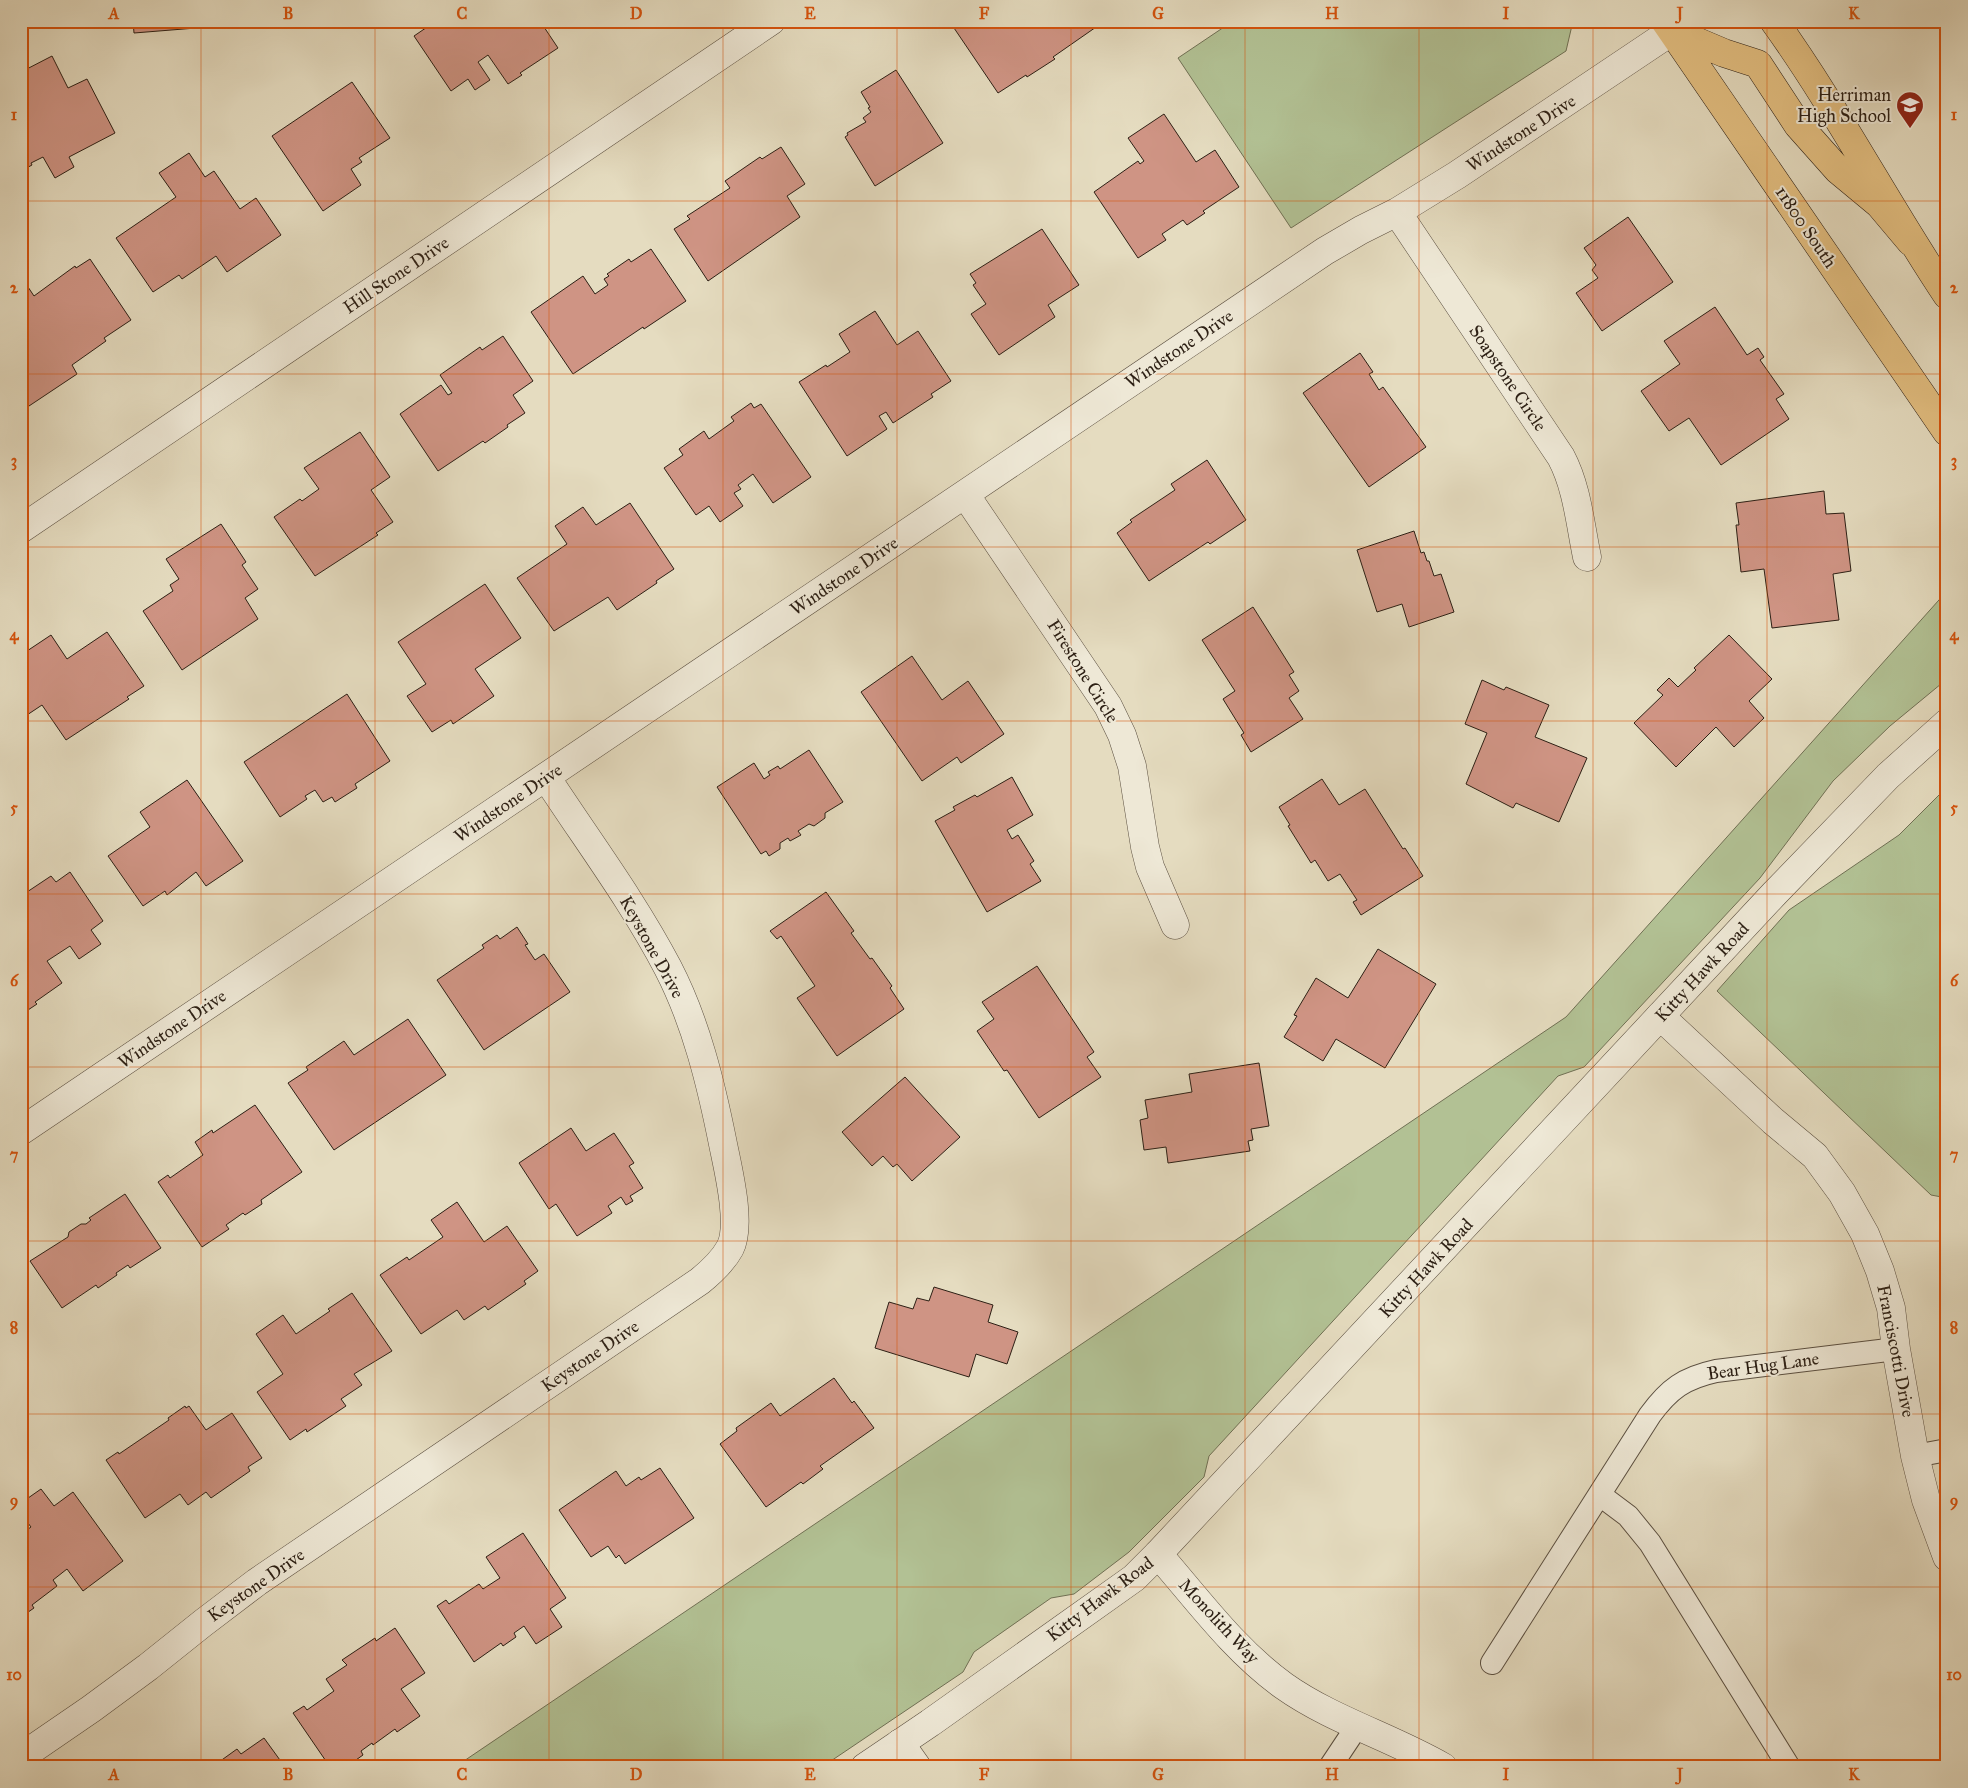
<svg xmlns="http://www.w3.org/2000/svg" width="1968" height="1788" font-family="'IM FELL Great Primer',serif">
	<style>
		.green { fill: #b2c194; stroke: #707054 }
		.building { fill: #cf9484; stroke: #2d2015 }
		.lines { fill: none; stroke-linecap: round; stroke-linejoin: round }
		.service-casing { stroke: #5b4f40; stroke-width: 24 }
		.minor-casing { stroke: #5b4f40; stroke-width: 29 }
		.tertiary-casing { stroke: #5b4f40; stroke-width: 29 }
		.primary-casing { stroke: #2d2015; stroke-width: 29 }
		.service { stroke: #eee8d6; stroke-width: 22 }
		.minor { stroke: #eee8d6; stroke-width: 28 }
		.tertiary { stroke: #eee8d6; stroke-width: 28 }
		.primary { stroke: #e2be80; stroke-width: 28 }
		.grid { fill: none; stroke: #d5530d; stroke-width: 1; stroke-opacity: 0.55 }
		.labels { text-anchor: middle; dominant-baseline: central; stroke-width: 4; stroke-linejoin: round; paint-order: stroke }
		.poi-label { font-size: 18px; fill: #2d2015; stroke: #eee8d6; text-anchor: end }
		.street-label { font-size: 18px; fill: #2d2015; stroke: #eee8d6 }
		.neatline { fill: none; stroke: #d5530d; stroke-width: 2 }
		.grid-label { font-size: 16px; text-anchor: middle; font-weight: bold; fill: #d5530d }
	</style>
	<rect width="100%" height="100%" fill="#e5dcc0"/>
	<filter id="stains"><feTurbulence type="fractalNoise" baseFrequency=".004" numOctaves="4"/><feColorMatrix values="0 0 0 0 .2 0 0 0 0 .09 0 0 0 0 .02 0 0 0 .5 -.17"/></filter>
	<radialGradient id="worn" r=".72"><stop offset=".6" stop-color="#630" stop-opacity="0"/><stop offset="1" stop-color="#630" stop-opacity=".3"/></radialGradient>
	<path class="green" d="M 1233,21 L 1573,21 L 1566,51 L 1291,228 L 1178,58 Z
		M 1947,591 L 1947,679 L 1890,726 L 1833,781 L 1760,878 L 1584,1067 L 1558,1076 L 1209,1456 L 1204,1477 L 1129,1552 L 1074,1594 L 1051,1598 L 974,1652 L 963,1672 L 822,1767 L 455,1767 L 1566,1017 Z
		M 1947,787 L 1947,1198 L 1931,1195 L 1717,991 L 1789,910 L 1899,835 Z"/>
	<path class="building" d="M 133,21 L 195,21 L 196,28 L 134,33 Z
		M 436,21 L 540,21 L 558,48 L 520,73 L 522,75 L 508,84 L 488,55 L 478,62 L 490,80 L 475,90 L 468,79 L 451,91 L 414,36 Z
		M 965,21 L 1096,21 L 1099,25 L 1053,57 L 1055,59 L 1027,77 L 1026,75 L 998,93 L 954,28 Z
		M 52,56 L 68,88 L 87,79 L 115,133 L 69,157 L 74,167 L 55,178 L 43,157 L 31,163 L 32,165 L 21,171 L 21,72 Z
		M 896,70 L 943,143 L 875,186 L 845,137 L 848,135 L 847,133 L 866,122 L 863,118 L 871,112 L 868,108 L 870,107 L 861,92 Z
		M 352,82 L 390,138 L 359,158 L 362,162 L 351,169 L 361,185 L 323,211 L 272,136 Z
		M 1164,114 L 1196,162 L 1215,150 L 1239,187 L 1203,211 L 1205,213 L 1187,225 L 1183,220 L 1162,234 L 1166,240 L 1138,258 L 1094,192 L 1138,161 L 1140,164 L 1144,161 L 1128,138 Z
		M 781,147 L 805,184 L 787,196 L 800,217 L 708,281 L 674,229 L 690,219 L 687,216 L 730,188 L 725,181 L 760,157 L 762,159 Z
		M 189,153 L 205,177 L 214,171 L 240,209 L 256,198 L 281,235 L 227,272 L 216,256 L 182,279 L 179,275 L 153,292 L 116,238 L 176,197 L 159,173 Z
		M 1628,217 L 1673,282 L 1602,331 L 1576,293 L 1598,278 L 1592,270 L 1596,265 L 1584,248 Z
		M 1042,229 L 1079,285 L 1048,305 L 1055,317 L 999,355 L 971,314 L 986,304 L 973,285 L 976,283 L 970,274 Z
		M 651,249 L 686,301 L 644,329 L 643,327 L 573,374 L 531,312 L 583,276 L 595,294 L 608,285 L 604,279 L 609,276 L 607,274 L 629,259 L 631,262 Z
		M 90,259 L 131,320 L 104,338 L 106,341 L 72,365 L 77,374 L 23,410 L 21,407 L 21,283 L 24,281 L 34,296 L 75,266 L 76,268 Z
		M 1715,307 L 1747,355 L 1758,348 L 1764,357 L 1760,360 L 1784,394 L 1776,399 L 1789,419 L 1721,465 L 1689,418 L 1669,431 L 1641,391 L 1680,364 L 1664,341 Z
		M 875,311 L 897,345 L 918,331 L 951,381 L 931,394 L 933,397 L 893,423 L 886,412 L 879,416 L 887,429 L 847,456 L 799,382 L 826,365 L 827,367 L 850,352 L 839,334 Z
		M 503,336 L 533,381 L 513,395 L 525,413 L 507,425 L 508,427 L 485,443 L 483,441 L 438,471 L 400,414 L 441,385 L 448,395 L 452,393 L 440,375 L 480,347 L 482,350 Z
		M 1360,353 L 1373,372 L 1369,374 L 1379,390 L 1383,387 L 1426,447 L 1369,487 L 1303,393 Z
		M 751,403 L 754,408 L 761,404 L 811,477 L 773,503 L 753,474 L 738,485 L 741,489 L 734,493 L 743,506 L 720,522 L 709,506 L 696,515 L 664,468 L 683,455 L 679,449 L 704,431 L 709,439 L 734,421 L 731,417 Z
		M 360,432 L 390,477 L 371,490 L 393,522 L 376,533 L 378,535 L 315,576 L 274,517 L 300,499 L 302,501 L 319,489 L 304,468 Z
		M 1207,460 L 1246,520 L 1210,544 L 1208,542 L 1149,581 L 1117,533 L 1132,522 L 1130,520 L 1175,490 L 1171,484 Z
		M 1824,491 L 1826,514 L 1844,513 L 1851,571 L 1833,574 L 1839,620 L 1772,628 L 1764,569 L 1741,572 L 1736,525 L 1739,525 L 1736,503 Z
		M 630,503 L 674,569 L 656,581 L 657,583 L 617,610 L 608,597 L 554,631 L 517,578 L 567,544 L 555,526 L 583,507 L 596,525 Z
		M 221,524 L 246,562 L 242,565 L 258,589 L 245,598 L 258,619 L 182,670 L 143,611 L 173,591 L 170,585 L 179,579 L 166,559 Z
		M 1414,531 L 1421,553 L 1424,552 L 1427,561 L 1429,561 L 1434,576 L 1441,574 L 1454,612 L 1409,627 L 1402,604 L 1377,612 L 1357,550 Z
		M 485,584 L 521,638 L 475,669 L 494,696 L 453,724 L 451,720 L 432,732 L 407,696 L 426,684 L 398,642 Z
		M 1253,607 L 1294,672 L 1289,675 L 1299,691 L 1289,698 L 1303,719 L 1251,752 L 1241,735 L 1244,733 L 1223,699 L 1235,691 L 1202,640 Z
		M 107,632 L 144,686 L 127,697 L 129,699 L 66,740 L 42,705 L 21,719 L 21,655 L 51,635 L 67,659 Z
		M 1729,635 L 1772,679 L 1749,701 L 1764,718 L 1734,747 L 1716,727 L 1676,767 L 1634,723 L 1663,695 L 1657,690 L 1669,678 L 1678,687 L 1696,670 L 1694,668 Z
		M 912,656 L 942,700 L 968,681 L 1004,734 L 961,763 L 957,757 L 922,781 L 861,692 Z
		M 1482,680 L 1504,690 L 1506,687 L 1549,705 L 1535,737 L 1587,758 L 1559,822 L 1516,803 L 1513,808 L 1466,784 L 1487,733 L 1465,724 Z
		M 347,694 L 390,761 L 355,784 L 357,788 L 335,802 L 332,797 L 323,802 L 315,790 L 305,796 L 307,799 L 280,817 L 244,762 Z
		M 809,750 L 843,802 L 825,813 L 825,818 L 814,826 L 809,824 L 798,831 L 801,835 L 790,841 L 788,838 L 780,843 L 780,849 L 769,856 L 766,851 L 761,854 L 717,787 L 754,763 L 764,779 L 770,775 L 768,772 L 778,766 L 780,769 Z
		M 1012,777 L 1033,815 L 1007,830 L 1012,839 L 1018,835 L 1034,861 L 1030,864 L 1041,881 L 987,912 L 935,821 L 955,810 L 953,807 L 975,795 L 977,797 Z
		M 1322,779 L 1339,805 L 1365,789 L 1403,849 L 1405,848 L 1423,876 L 1361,915 L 1353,902 L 1357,900 L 1340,874 L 1328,881 L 1315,860 L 1311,863 L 1288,826 L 1290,825 L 1279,807 Z
		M 187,780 L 243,861 L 206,886 L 196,872 L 167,895 L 165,891 L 143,906 L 108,856 L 150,827 L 140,812 Z
		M 70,872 L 103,921 L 91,930 L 101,944 L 79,959 L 70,946 L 47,961 L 62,983 L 35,1002 L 37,1004 L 25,1012 L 21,1006 L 21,904 L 25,902 L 21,896 L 51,876 L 56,882 Z
		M 826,892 L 854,931 L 851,933 L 870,959 L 872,958 L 892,986 L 890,988 L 904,1009 L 837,1056 L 797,998 L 815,986 L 781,936 L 777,939 L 770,931 Z
		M 517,927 L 528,944 L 525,945 L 535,960 L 544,954 L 570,992 L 484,1050 L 437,980 L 484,948 L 482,945 L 497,935 L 500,939 Z
		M 1378,949 L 1436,984 L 1385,1068 L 1336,1039 L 1323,1061 L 1284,1037 L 1297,1016 L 1294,1015 L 1316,978 L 1348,998 Z
		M 1037,966 L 1094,1052 L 1087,1057 L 1101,1077 L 1039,1118 L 1007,1070 L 1004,1071 L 977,1031 L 994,1019 L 982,1002 Z
		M 408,1019 L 446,1075 L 334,1150 L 288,1083 L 308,1070 L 306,1067 L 344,1041 L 354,1055 Z
		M 1259,1063 L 1269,1126 L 1251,1129 L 1253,1140 L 1248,1141 L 1250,1151 L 1168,1163 L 1166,1147 L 1144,1150 L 1140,1120 L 1148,1118 L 1145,1100 L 1192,1092 L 1189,1074 Z
		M 905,1077 L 960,1137 L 912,1181 L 897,1164 L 893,1167 L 883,1156 L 872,1166 L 842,1132 Z
		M 255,1105 L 302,1172 L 261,1200 L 262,1204 L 245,1215 L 243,1213 L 226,1225 L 229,1229 L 202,1247 L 158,1182 L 168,1175 L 170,1178 L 203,1155 L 195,1142 L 212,1130 L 213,1133 Z
		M 571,1128 L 586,1151 L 614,1133 L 634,1163 L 629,1166 L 643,1188 L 630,1196 L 633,1201 L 626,1205 L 621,1197 L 608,1206 L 612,1213 L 577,1236 L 556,1204 L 549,1209 L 519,1163 Z
		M 125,1194 L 161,1248 L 130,1268 L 128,1265 L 116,1273 L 117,1275 L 98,1288 L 96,1285 L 62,1308 L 30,1261 L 68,1237 L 69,1232 L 81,1224 L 86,1224 L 91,1220 L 89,1218 Z
		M 457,1202 L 484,1242 L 507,1226 L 538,1271 L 524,1281 L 526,1284 L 488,1310 L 485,1306 L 464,1320 L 457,1310 L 421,1334 L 380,1275 L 407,1257 L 409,1260 L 443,1237 L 431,1220 Z
		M 934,1287 L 993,1305 L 988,1322 L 1018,1332 L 1007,1364 L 976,1354 L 969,1377 L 875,1348 L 889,1302 L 913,1309 L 917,1298 L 929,1301 Z
		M 352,1293 L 392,1351 L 354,1374 L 362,1385 L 341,1399 L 346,1406 L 307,1432 L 306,1429 L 290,1440 L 257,1392 L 283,1374 L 256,1334 L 283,1315 L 296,1334 L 330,1311 L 328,1309 Z
		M 834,1378 L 852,1403 L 854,1401 L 874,1428 L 820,1466 L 823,1469 L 803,1484 L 801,1482 L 766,1507 L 720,1444 L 737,1431 L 736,1428 L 771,1403 L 780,1416 Z
		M 185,1406 L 186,1408 L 189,1406 L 206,1430 L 232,1413 L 262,1458 L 248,1467 L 250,1471 L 211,1498 L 206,1492 L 188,1505 L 180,1494 L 145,1518 L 106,1460 L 118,1452 L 119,1454 L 169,1420 L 168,1418 Z
		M 660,1468 L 694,1518 L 625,1564 L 619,1555 L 616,1558 L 608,1546 L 591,1557 L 559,1510 L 616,1471 L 626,1486 L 639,1477 L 641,1480 Z
		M 41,1489 L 54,1506 L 73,1492 L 123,1561 L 83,1591 L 67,1569 L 53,1580 L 57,1586 L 32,1605 L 34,1608 L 21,1617 L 21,1534 L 31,1527 L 21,1514 L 21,1503 Z
		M 523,1533 L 566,1598 L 550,1609 L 562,1627 L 536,1644 L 524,1626 L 514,1633 L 516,1637 L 503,1646 L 501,1643 L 474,1662 L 437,1606 L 446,1600 L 449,1604 L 479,1584 L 483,1589 L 500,1578 L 486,1557 Z
		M 395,1628 L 425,1673 L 401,1689 L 420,1716 L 397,1732 L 395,1729 L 373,1745 L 372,1743 L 361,1751 L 363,1755 L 346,1767 L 330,1767 L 293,1713 L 304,1706 L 307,1710 L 334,1691 L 326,1679 L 347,1665 L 342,1660 L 375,1638 L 376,1641 Z
		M 264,1738 L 285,1767 L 212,1767 L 237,1749 L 241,1754 Z"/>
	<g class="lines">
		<g class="service-casing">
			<path id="service" d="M 1915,1456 L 1947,1450
				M 1600,1495 L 1628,1516 L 1650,1543 L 1789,1767
				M 1492,1663 L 1650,1415 C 1669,1389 1684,1378 1716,1371 L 1896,1349
				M 1330,1767 L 1358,1725"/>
		</g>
		<g class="minor-casing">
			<path id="minor" d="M 1397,212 L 1561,457 C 1577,487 1580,523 1587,557
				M 965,494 L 1108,706 L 1122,735 L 1132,766 L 1145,847 L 1150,867 L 1175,925
				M 21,529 L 771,21
				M 1660,1016 L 1773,1121 L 1815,1156 L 1842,1193 L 1865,1234 L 1880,1271 L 1891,1308 L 1896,1349 L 1915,1456 L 1926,1500 L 1947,1557
				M 21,1131 L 1325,251 L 1361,230 L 1397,212 L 1457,175 L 1672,31
				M 1158,1554 C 1198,1600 1234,1650 1284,1686 C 1332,1720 1391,1737 1443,1767
				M 900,1743 L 917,1767
				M 21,1757 L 91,1709 L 148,1667 L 203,1623 L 257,1582 L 700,1281 C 711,1272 723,1261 730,1248 C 742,1225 728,1169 723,1144 C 711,1084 696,1022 668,968 C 633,901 587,840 546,777"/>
		</g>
		<g class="tertiary-casing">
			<path id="tertiary" d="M 865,1767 L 930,1723 L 1134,1578 L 1158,1554 L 1774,894 L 1888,776 L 1947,723"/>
		</g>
		<g class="primary-casing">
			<path id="primary" d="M 1665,21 L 1947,432
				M 1774,21 C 1837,109 1887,205 1947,295
				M 1672,31 L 1724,53 L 1758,64 L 1798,125 L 1838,170 L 1879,204 L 1911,242"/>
		</g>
		<use href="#service" class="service"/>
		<use href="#minor" class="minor"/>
		<use href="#tertiary" class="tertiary"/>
		<use href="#primary" class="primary"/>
	</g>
	<path class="grid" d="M 201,21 L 201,1767M 375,21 L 375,1767M 549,21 L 549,1767M 723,21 L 723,1767M 897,21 L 897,1767M 1071,21 L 1071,1767M 1245,21 L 1245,1767M 1419,21 L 1419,1767M 1593,21 L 1593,1767M 1767,21 L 1767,1767M 21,201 L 1947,201M 21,374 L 1947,374M 21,547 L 1947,547M 21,721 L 1947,721M 21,894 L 1947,894M 21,1067 L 1947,1067M 21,1241 L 1947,1241M 21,1414 L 1947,1414M 21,1587 L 1947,1587"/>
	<defs>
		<g id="school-pin" transform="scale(1.4375)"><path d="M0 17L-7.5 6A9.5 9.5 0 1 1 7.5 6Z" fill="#8f2418" stroke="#eee8d6"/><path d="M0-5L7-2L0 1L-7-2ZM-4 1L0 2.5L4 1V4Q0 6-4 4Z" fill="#fff"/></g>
	</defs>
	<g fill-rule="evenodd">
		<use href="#school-pin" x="1910" y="105"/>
	</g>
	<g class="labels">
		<g class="poi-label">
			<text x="1891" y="95">Herriman<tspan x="1891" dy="21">High School</tspan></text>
		</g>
		<g class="street-label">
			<text transform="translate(1521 133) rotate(-33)">Windstone Drive</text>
			<text transform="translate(1806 227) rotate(56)">11800 South</text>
			<text transform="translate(396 275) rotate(-34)">Hill Stone Drive</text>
			<text transform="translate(1179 349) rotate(-34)">Windstone Drive</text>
			<text transform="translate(1508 378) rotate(56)">Soapstone Circle</text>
			<text transform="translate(844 576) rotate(-34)">Windstone Drive</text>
			<text transform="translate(1083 671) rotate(58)">Firestone Circle</text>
			<text transform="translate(508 803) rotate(-34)">Windstone Drive</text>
			<text transform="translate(652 947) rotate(61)">Keystone Drive</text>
			<text transform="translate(1702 972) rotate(-47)">Kitty Hawk Road</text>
			<text transform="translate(172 1029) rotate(-34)">Windstone Drive</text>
			<text transform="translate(1426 1268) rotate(-47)">Kitty Hawk Road</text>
			<text transform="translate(1896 1351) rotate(79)">Franciscotti Drive</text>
			<text transform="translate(590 1356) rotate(-34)">Keystone Drive</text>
			<text transform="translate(1763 1366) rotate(-8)">Bear Hug Lane</text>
			<text transform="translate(256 1585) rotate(-35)">Keystone Drive</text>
			<text transform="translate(1100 1599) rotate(-37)">Kitty Hawk Road</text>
			<text transform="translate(1219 1621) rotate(47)">Monolith Way</text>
		</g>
	</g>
	<rect width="1968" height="1788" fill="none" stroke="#e5dcc0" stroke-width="55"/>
	<rect x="28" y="28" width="1912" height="1732" class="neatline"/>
	<g class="grid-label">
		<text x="114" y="19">A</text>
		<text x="288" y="19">B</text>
		<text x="462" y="19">C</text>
		<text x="636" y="19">D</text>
		<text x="810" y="19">E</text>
		<text x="984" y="19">F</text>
		<text x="1158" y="19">G</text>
		<text x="1332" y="19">H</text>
		<text x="1506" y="19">I</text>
		<text x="1680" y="19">J</text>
		<text x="1854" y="19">K</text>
		<text x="14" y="120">1</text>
		<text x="1954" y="120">1</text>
		<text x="14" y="293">2</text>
		<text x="1954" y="293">2</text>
		<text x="14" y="466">3</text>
		<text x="1954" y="466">3</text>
		<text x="14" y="640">4</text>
		<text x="1954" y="640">4</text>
		<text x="14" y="813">5</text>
		<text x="1954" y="813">5</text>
		<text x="14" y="986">6</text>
		<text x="1954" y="986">6</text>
		<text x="14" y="1160">7</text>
		<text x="1954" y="1160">7</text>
		<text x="14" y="1333">8</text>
		<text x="1954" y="1333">8</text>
		<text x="14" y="1506">9</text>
		<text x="1954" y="1506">9</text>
		<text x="14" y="1680">10</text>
		<text x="1954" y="1680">10</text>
		<text x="114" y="1780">A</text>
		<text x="288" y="1780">B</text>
		<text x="462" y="1780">C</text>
		<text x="636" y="1780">D</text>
		<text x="810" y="1780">E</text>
		<text x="984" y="1780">F</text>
		<text x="1158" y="1780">G</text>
		<text x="1332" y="1780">H</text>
		<text x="1506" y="1780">I</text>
		<text x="1680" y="1780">J</text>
		<text x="1854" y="1780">K</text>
	</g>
	<rect width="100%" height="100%" filter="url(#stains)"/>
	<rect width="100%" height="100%" fill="url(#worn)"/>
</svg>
